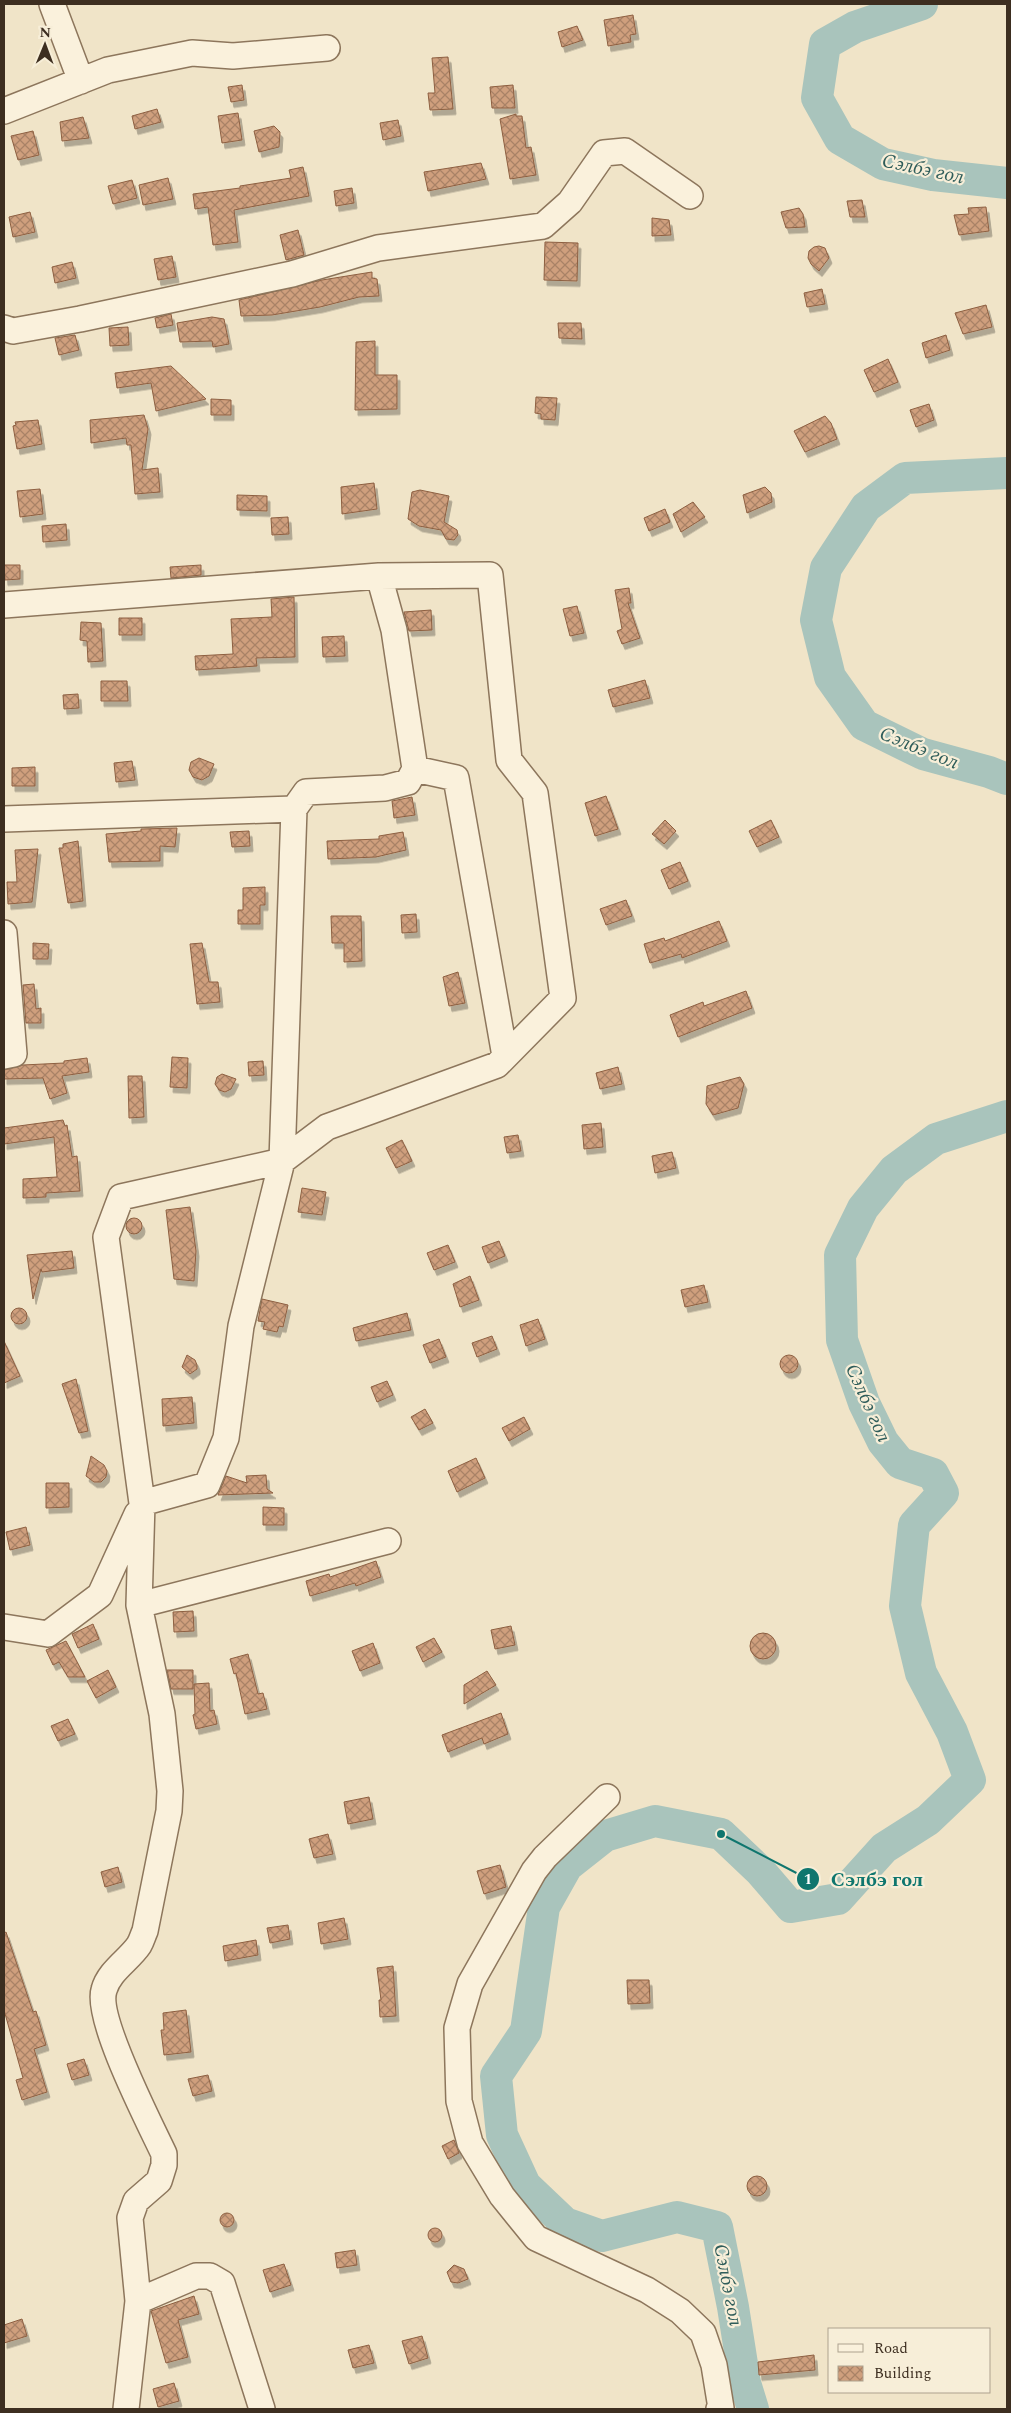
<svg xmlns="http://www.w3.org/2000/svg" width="1011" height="2413" font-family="Spectral,serif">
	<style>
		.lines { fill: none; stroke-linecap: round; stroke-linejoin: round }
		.river { stroke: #a9c4bc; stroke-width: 32 }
		.building { fill: url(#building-cross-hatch); stroke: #8d5f41; filter: url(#shadow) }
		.minor-casing { stroke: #8d765c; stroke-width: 28 }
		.minor { stroke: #faf1dc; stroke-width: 25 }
		.labels { text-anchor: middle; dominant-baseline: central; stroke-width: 4.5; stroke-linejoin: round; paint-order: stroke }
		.water-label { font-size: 20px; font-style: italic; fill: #2f5d5a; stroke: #f7eed8 }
		.leader { fill: none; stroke: #0f766e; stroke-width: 2 }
		.callout-dot { fill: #0f766e; stroke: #f7eed8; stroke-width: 2 }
		.mark-label { font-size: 15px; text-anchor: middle; font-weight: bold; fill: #fff }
		.callout-label { font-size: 20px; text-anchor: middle; font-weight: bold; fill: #0f766e; stroke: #f7eed8; stroke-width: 4.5; stroke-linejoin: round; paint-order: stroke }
	</style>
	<defs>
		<pattern id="building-cross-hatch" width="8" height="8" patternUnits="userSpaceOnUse" patternTransform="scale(1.25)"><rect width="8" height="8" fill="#cf9f7d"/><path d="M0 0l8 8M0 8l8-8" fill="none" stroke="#a98266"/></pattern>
		<filter id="shadow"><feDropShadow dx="3" dy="5.5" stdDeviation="0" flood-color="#0004"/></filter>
	</defs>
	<rect width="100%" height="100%" fill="#f0e4c8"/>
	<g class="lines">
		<path class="river" d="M 922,4 L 855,27 L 825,44 L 817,98 L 840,139 L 883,164 L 933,175 L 1007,183
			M 1007,473 L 905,478 L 866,507 L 826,568 L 816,620 L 830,677 L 864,725 L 923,754 L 989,772 L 1007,779
			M 753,2409 L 745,2383 L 733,2307 L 717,2227 L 677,2217 L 602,2236 L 565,2223 L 525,2185 L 502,2135 L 496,2076 L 526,2031 L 544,1907 L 567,1866 L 605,1836 L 655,1821 L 721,1834 L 761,1872 L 791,1907 L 838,1899 L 884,1848 L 928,1820 L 970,1780 L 952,1732 L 921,1673 L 905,1606 L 914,1525 L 943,1493 L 933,1474 L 900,1463 L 883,1442 L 864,1403 L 842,1340 L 840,1255 L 863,1208 L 894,1170 L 936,1139 L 1007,1116"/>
	</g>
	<path class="building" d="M 633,15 L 636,34 L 630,35 L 631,42 L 608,46 L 604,20 Z
		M 577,26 L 583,40 L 562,47 L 558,32 Z
		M 448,57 L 453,109 L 430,110 L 428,93 L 435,93 L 432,58 Z
		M 242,85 L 244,100 L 231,102 L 228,87 Z
		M 513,85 L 515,108 L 492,108 L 490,87 Z
		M 157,109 L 161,122 L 135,129 L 132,116 Z
		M 238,113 L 242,140 L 222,143 L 218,116 Z
		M 516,114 L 516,116 L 522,116 L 526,148 L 531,147 L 536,175 L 510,179 L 500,119 Z
		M 83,117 L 89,138 L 62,141 L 60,122 Z
		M 398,120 L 401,136 L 383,140 L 380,123 Z
		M 274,126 L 280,132 L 279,147 L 259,152 L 254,131 Z
		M 33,131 L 39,155 L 18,160 L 11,136 Z
		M 481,163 L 486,179 L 428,191 L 424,172 Z
		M 303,167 L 309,196 L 234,210 L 238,242 L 213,245 L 208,207 L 195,209 L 193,194 L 240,188 L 240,186 L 291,178 L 289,170 Z
		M 168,178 L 173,199 L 143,205 L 139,185 Z
		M 132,180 L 137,198 L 113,204 L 108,186 Z
		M 352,188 L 354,203 L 336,206 L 334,191 Z
		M 862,200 L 865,217 L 850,217 L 847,201 Z
		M 986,207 L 989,231 L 959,235 L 954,215 L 969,214 L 968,208 Z
		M 799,208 L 803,214 L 805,227 L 786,228 L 781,212 Z
		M 30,212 L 35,232 L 13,237 L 9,217 Z
		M 652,218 L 669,220 L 671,235 L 652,236 Z
		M 298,230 L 304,255 L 286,260 L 280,235 Z
		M 545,242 L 578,243 L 577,281 L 544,280 Z
		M 819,246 L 825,248 L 829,258 L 819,271 L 811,264 L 808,258 L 809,251 L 814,247 Z
		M 172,256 L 176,277 L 158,280 L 154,259 Z
		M 72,262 L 76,278 L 55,283 L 52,267 Z
		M 372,272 L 372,278 L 377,279 L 379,296 L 359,297 L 320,307 L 272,315 L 241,316 L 239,300 L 322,280 Z
		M 822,289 L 825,304 L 807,307 L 804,293 Z
		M 986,305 L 992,327 L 963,334 L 955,313 Z
		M 171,314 L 173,325 L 157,328 L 155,318 Z
		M 212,317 L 224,319 L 229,344 L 213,347 L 212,341 L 180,342 L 177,323 Z
		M 558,323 L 581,323 L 582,339 L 559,338 Z
		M 128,327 L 129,345 L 110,346 L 109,328 Z
		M 75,335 L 79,350 L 59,355 L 55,338 Z
		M 946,335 L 950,350 L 926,358 L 922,343 Z
		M 375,341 L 375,375 L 397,375 L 397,409 L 355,410 L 356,342 Z
		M 888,359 L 898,382 L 874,392 L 864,370 Z
		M 171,366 L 206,399 L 156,411 L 151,383 L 117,388 L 115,373 Z
		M 536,397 L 557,398 L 555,420 L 541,419 L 541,414 L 535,413 Z
		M 211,399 L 231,400 L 231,415 L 211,415 Z
		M 929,404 L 934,420 L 916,427 L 910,410 Z
		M 144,415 L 148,429 L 142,470 L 158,468 L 160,492 L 135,494 L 131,445 L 127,445 L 126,438 L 91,443 L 90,420 Z
		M 825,416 L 831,423 L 837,439 L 805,452 L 794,431 Z
		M 38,420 L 42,444 L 17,449 L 13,426 L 16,425 L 15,422 Z
		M 374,483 L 377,509 L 342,514 L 341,487 Z
		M 765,487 L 771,493 L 772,502 L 747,513 L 743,495 Z
		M 40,489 L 43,514 L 20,517 L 17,491 Z
		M 420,490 L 449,496 L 444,522 L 457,530 L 458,535 L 454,540 L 446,539 L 441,530 L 419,526 L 408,519 L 412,492 Z
		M 237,495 L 267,496 L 267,511 L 237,510 Z
		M 693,502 L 705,517 L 681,532 L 673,514 Z
		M 665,509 L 670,522 L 649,531 L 644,518 Z
		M 288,517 L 289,534 L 272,535 L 271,518 Z
		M 66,524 L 67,540 L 43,542 L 42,526 Z
		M 4,565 L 20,565 L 20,579 L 5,580 Z
		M 201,565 L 201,575 L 171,578 L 170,567 Z
		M 629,588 L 631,603 L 628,603 L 640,638 L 622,644 L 617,631 L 622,629 L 615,590 Z
		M 294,597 L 295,657 L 256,658 L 257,666 L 196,670 L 195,656 L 233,654 L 231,619 L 272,617 L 271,599 Z
		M 577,606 L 584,633 L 570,636 L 563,609 Z
		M 431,610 L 432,630 L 409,631 L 404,612 Z
		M 119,618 L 142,618 L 142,635 L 119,635 Z
		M 81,622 L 101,623 L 103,661 L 88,662 L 87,641 L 80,640 Z
		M 344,636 L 345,656 L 323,657 L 322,637 Z
		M 645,680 L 650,698 L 613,707 L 608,690 Z
		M 101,681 L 127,681 L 128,701 L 101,701 Z
		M 78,694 L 79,708 L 64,709 L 63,695 Z
		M 199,758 L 214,764 L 209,776 L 202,780 L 193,777 L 189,770 L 191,762 Z
		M 132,761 L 135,780 L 116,782 L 114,763 Z
		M 35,767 L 35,786 L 12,786 L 12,768 Z
		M 606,796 L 618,829 L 595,836 L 585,803 Z
		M 412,797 L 415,815 L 394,818 L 392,801 Z
		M 665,820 L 676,831 L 664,844 L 652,834 Z
		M 771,820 L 779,837 L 757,847 L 749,831 Z
		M 177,828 L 175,847 L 160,846 L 160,861 L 109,862 L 106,834 L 141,831 L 141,829 Z
		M 249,831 L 250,846 L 232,847 L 230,832 Z
		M 403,832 L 406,850 L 376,857 L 328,859 L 327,841 L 379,839 L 379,836 Z
		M 78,841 L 83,901 L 68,903 L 59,848 L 63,848 L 63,844 Z
		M 38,849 L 32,902 L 8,904 L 7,882 L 17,882 L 15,850 Z
		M 680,862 L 688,881 L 669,889 L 661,870 Z
		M 265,887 L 265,905 L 260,905 L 260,924 L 238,924 L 238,910 L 243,910 L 243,888 Z
		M 626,900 L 632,916 L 606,925 L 600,909 Z
		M 416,914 L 417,932 L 402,933 L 401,915 Z
		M 331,916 L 361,916 L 362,961 L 344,962 L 344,943 L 332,943 Z
		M 719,921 L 727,941 L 682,958 L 681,954 L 650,963 L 644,944 L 664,938 L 665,941 Z
		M 33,943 L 49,944 L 48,959 L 33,959 Z
		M 202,943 L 209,982 L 218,982 L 220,1002 L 197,1004 L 190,944 Z
		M 458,972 L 465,1003 L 449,1006 L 443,977 Z
		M 34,984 L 36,1009 L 41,1008 L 41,1023 L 26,1023 L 23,985 Z
		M 746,991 L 752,1008 L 678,1037 L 670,1015 L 703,1002 L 704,1006 Z
		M 172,1057 L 188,1058 L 187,1088 L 170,1087 Z
		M 87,1058 L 89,1072 L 62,1076 L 67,1093 L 50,1099 L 43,1078 L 4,1079 L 4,1070 L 23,1065 L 64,1063 L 64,1061 Z
		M 263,1061 L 264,1075 L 249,1076 L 248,1062 Z
		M 618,1067 L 622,1084 L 600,1089 L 596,1073 Z
		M 222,1074 L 236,1079 L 231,1089 L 225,1092 L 219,1090 L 215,1084 L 217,1077 Z
		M 128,1076 L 142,1076 L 144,1117 L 129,1118 Z
		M 740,1077 L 744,1084 L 738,1108 L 713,1115 L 706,1104 L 707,1086 Z
		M 63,1120 L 65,1126 L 67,1125 L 72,1157 L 77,1156 L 80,1191 L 46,1193 L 46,1197 L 23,1198 L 23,1179 L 57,1177 L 54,1137 L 4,1144 L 4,1128 Z
		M 601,1123 L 603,1147 L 584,1149 L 582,1125 Z
		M 518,1135 L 521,1151 L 507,1153 L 504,1137 Z
		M 402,1140 L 412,1161 L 396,1168 L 386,1148 Z
		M 672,1152 L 676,1168 L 655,1173 L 652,1156 Z
		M 302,1188 L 326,1192 L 322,1215 L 298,1212 Z
		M 190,1207 L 196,1251 L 194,1281 L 174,1279 L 166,1210 Z
		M126 1226a8 8 0 1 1 16 0a8 8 0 1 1-16 0Z
		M 499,1241 L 505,1256 L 488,1263 L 482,1247 Z
		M 448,1245 L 455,1262 L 434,1270 L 427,1253 Z
		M 72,1251 L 74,1268 L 42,1272 L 41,1269 L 33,1299 L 27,1255 Z
		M 470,1276 L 479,1300 L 460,1307 L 453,1284 Z
		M 704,1285 L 708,1302 L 685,1307 L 681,1290 Z
		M 262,1299 L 288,1305 L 283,1327 L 279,1326 L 277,1332 L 263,1329 L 265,1322 L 258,1321 Z
		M11 1316a8 8 0 1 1 16 0a8 8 0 1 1-16 0Z
		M 407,1313 L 411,1330 L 356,1341 L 353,1328 Z
		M 538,1319 L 545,1339 L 526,1346 L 520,1325 Z
		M 492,1336 L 497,1349 L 477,1357 L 472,1343 Z
		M 439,1339 L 446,1357 L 430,1363 L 423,1345 Z
		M 4,1341 L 20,1376 L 4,1383 Z
		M780 1364a9 9 0 1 1 18 0a9 9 0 1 1-18 0Z
		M 187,1355 L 195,1360 L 197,1365 L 197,1369 L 190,1374 L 182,1367 Z
		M 76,1379 L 88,1431 L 79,1433 L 62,1384 Z
		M 387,1381 L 393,1395 L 377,1402 L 371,1387 Z
		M 192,1397 L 194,1423 L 163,1426 L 162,1399 Z
		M 425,1409 L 433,1423 L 419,1430 L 411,1417 Z
		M 524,1417 L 530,1429 L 509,1441 L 502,1428 Z
		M 91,1456 L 104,1465 L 107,1471 L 106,1477 L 101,1482 L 94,1482 L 86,1476 Z
		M 476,1458 L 485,1478 L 457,1492 L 448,1471 Z
		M 266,1475 L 267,1489 L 273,1493 L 218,1495 L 226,1476 L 247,1483 L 246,1476 Z
		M 46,1483 L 69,1483 L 69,1507 L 46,1508 Z
		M 263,1507 L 284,1508 L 284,1525 L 263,1525 Z
		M 26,1527 L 30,1545 L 10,1550 L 6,1532 Z
		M 376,1561 L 381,1577 L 356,1586 L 355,1583 L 310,1596 L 306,1581 L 329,1574 L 330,1577 Z
		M 193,1611 L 194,1631 L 174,1632 L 173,1612 Z
		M 93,1624 L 99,1639 L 78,1648 L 72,1634 Z
		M 511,1626 L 515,1645 L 495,1649 L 491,1630 Z
		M750 1646a13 13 0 1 1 26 0a13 13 0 1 1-26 0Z
		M 434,1638 L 442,1652 L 423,1662 L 416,1647 Z
		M 66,1641 L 85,1677 L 68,1677 L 59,1662 L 53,1665 L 46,1650 Z
		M 373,1643 L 380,1663 L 360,1671 L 352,1651 Z
		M 248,1654 L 258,1694 L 263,1693 L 267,1709 L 245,1714 L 236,1673 L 234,1674 L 230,1659 Z
		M 108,1670 L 116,1687 L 96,1698 L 87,1681 Z
		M 167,1670 L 193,1670 L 193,1689 L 171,1689 Z
		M 487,1671 L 496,1685 L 464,1704 L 464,1685 Z
		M 209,1683 L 210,1711 L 214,1710 L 217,1724 L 196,1729 L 193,1715 L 195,1714 L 194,1684 Z
		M 501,1713 L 508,1734 L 484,1744 L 482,1738 L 448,1752 L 442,1735 Z
		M 68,1719 L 75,1734 L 58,1741 L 51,1726 Z
		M 369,1797 L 373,1819 L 348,1824 L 344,1802 Z
		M 328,1834 L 333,1854 L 314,1858 L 309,1839 Z
		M 500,1865 L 506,1887 L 484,1894 L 477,1871 Z
		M 118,1867 L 122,1882 L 105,1887 L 101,1872 Z
		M 344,1918 L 348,1939 L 321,1944 L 318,1923 Z
		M 288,1925 L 290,1939 L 270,1943 L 267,1928 Z
		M 6,1932 L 33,2012 L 36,2011 L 46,2045 L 34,2049 L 47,2092 L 22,2100 L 16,2080 L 23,2078 L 4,2010 L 4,1933 Z
		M 256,1940 L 258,1955 L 225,1961 L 223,1946 Z
		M 393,1966 L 396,2016 L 380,2017 L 379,2000 L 381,2000 L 377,1968 Z
		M 627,1980 L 649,1980 L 650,2003 L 628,2004 Z
		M 186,2010 L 191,2052 L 164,2055 L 161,2030 L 164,2030 L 163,2013 Z
		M 84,2059 L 89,2075 L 72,2080 L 67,2064 Z
		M 208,2075 L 212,2091 L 193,2096 L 188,2079 Z
		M 454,2140 L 459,2153 L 448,2159 L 442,2146 Z
		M747 2186a10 10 0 1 1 20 0a10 10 0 1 1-20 0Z
		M220 2220a7 7 0 1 1 14 0a7 7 0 1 1-14 0Z
		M428 2235a7 7 0 1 1 14 0a7 7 0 1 1-14 0Z
		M 355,2250 L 357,2265 L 337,2268 L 335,2253 Z
		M 284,2264 L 291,2285 L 270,2292 L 263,2270 Z
		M 454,2265 L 464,2269 L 468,2279 L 458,2283 L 451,2282 L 447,2272 Z
		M 194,2296 L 199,2314 L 178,2320 L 188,2357 L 166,2363 L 151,2311 Z
		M 22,2319 L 27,2336 L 4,2343 L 4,2325 Z
		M 422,2336 L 428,2358 L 409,2364 L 402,2341 Z
		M 369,2345 L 374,2363 L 353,2368 L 348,2350 Z
		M 814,2355 L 815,2370 L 759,2375 L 758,2362 Z
		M 174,2383 L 179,2401 L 158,2407 L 153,2389 Z"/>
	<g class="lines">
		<g class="minor-casing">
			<path id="minor" d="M 52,4 L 81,81
				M 4,111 L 108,70 L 192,53 L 233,56 L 327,48
				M 4,328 L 13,331 L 80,319 L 292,274 L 378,248 L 543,226 L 570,202 L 604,153 L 625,151 L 690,196
				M 379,576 L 394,630 L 415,769 L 456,778 L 505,1056
				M 4,605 L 379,576 L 490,575 L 509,760 L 535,793 L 563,998 L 497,1065 L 327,1127 L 282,1161 L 121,1197 L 106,1237 L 142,1503 L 139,1605 L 162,1714 L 170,1791 L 169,1811 L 145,1931 C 143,1935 142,1940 139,1945 C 129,1960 109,1971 104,1990 C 95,2018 150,2124 164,2154 L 164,2165 L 159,2181 L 136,2201 L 130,2218 L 138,2301 L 126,2409
				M 4,819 L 294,809
				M 4,933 L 14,1054 L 4,1056
				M 142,1503 L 207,1485 L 226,1438 L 241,1326 L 282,1161 L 294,809 L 306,792 L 385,788 L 408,782 L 415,769
				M 139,1605 L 388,1541
				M 4,1627 L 48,1634 L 100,1595 L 137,1514
				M 607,1797 L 545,1857 L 534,1871 L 470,1984 L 457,2028 L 459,2101 L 470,2143 L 502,2196 L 536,2238 L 647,2290 L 680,2311 L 703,2333 L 714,2365 L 721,2408 L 719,2409
				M 138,2301 L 196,2276 L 210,2276 L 222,2283 L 262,2409"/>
		</g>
		<use href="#minor" class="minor"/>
	</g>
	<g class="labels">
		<g class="water-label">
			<text transform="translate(923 169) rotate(12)">Сэлбэ гол</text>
			<text transform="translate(919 748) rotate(22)">Сэлбэ гол</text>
			<text transform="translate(868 1403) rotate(66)">Сэлбэ гол</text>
			<text transform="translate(728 2285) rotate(79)">Сэлбэ гол</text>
		</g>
	</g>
	<path class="leader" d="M721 1834L808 1879"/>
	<g class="callout-dot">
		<circle cx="721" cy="1834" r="5"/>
		<circle cx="808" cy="1879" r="12"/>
	</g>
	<g class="mark-label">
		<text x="808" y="1884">1</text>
	</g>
	<g class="callout-label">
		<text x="877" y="1886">Сэлбэ гол</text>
	</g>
	<rect width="1011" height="2413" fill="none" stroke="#3d2e20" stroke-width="10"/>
	<rect x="828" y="2328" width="162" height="65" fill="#f7eed8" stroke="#ada18e"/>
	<rect x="838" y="2344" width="25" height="8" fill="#faf1dc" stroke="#ada18e"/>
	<text x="874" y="2353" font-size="15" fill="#3d2e20">Road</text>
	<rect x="838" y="2366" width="25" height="15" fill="url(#building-cross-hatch)" stroke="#ada18e"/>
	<text x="874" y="2378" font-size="15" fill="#3d2e20">Building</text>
	<g transform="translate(45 45) rotate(1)" stroke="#f7eed8" stroke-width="4" paint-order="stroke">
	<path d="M0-4L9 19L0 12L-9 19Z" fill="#3d2e20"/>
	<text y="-8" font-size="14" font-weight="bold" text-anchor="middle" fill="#3d2e20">N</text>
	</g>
</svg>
